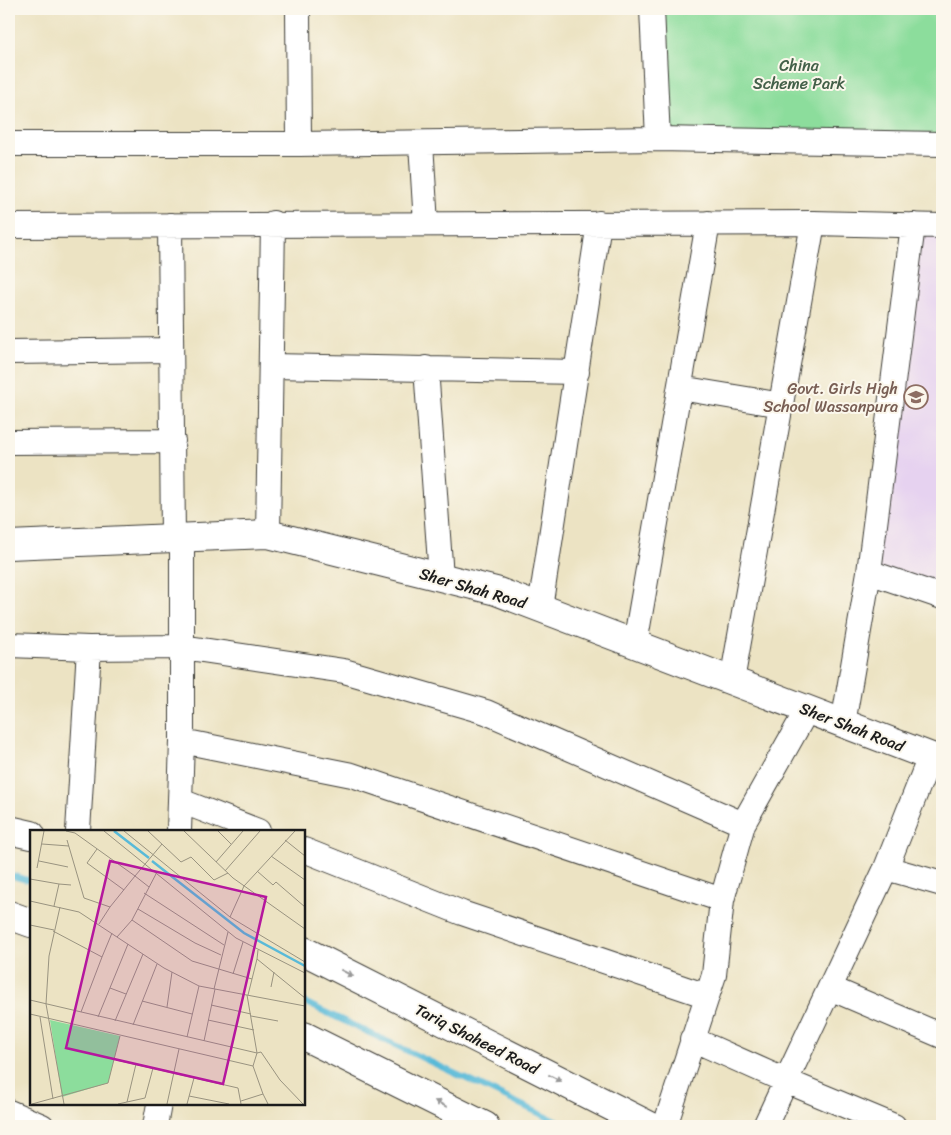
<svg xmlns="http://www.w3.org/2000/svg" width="951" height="1135" font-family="Sriracha,sans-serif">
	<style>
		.built { fill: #e6d2f0 }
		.green { fill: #8cdd9c; stroke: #547c5c }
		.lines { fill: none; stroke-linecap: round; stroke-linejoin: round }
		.stream { stroke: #59bad8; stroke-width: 6 }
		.street-casing { stroke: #3b3a35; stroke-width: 26 }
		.secondary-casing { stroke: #3b3a35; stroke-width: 30 }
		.street { stroke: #fff; stroke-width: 24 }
		.secondary { stroke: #fff; stroke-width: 28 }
		.oneway { fill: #999 }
		.labels { text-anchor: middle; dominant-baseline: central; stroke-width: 4; stroke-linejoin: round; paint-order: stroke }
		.park-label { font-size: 16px; fill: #436049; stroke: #fbf7ec }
		.education-label { font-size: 16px; fill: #785e54; stroke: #fbf7ec; text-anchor: end }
		.street-label { font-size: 16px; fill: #1c1c1c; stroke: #fbf7ec }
		.inset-river { fill: none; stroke: #59bad8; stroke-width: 2.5 }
		.inset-road { fill: none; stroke: #999380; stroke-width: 1 }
		.view { fill: #b5179e; fill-opacity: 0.15; stroke: #b5179e; stroke-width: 2.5 }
		.inset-edge { fill: none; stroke: #1c1c1c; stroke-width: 2.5 }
	</style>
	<rect width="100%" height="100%" fill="#fbf7ec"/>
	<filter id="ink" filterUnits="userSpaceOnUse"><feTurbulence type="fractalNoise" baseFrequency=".02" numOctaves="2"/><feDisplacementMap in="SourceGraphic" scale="10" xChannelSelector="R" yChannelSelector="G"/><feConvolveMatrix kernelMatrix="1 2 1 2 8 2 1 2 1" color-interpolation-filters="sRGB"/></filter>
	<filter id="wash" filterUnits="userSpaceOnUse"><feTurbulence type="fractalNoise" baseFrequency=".0096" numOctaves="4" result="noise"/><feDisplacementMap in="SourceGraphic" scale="20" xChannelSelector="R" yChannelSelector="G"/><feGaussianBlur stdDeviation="1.12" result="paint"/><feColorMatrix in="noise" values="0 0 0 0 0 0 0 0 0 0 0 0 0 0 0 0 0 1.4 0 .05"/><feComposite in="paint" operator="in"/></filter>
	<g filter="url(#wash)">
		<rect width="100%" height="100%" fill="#ece3c3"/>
		<path class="built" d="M 912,223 L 942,223 L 942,598 L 869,572 Z"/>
		<path class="green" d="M 653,9 L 942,9 L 942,140 L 658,139 Z"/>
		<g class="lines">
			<path class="stream" d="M 9,875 L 31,881
				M 304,1002 L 566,1126"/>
		</g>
	</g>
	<g filter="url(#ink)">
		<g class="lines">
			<g class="street-casing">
				<path id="street" d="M 298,9 L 299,144
					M 652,9 L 658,139
					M 421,143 L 426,224
					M 9,144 L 299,144 L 658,139 L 942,144
					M 170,225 L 173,538
					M 913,225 L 869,572 L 942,597
					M 9,226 L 813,223 L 942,226
					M 9,352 L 171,350
					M 272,366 L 577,372
					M 426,368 L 441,577
					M 680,388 L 782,405
					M 9,442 L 173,441
					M 268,534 L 273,223
					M 540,608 L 599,223
					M 635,644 L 708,223
					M 9,645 L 89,648 L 182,647 L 344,671 L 486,712 L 743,824
					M 732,681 L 813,223
					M 843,724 L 869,572
					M 182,741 L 352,775 L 722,900
					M 930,757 L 886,868 L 942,884
					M 181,801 L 258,831
					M 78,831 L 89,648
					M 179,831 L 182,741 L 182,538
					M 304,850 L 462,913 L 707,996
					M 830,988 L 942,1036
					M 692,1039 L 786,1081 L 886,868
					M 9,1112 L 42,1126
					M 155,1126 L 159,1104
					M 665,1126 L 714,975 L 722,900 L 743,824 L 807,710
					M 765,1126 L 786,1081 L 894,1126"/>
			</g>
			<g class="secondary-casing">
				<path id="secondary" d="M 9,545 L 268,534 L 496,591 L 942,761
					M 9,830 L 31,835
					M 9,915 L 31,923
					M 304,951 L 650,1126
					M 304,1036 L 485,1126"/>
			</g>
			<use href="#street" class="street"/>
			<use href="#secondary" class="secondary"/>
		</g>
		<defs><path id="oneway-solid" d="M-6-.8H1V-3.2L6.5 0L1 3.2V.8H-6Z" transform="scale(1.25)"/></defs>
		<g class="oneway">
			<use href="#oneway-solid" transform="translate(347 973) rotate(27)"/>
			<use href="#oneway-solid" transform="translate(555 1078) rotate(27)"/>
			<use href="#oneway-solid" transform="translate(441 1104) rotate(-153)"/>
		</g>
	</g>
	<defs>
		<g id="school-ring" transform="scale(1.25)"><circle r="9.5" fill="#fbf7ec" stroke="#8d6e63" stroke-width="1.5"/><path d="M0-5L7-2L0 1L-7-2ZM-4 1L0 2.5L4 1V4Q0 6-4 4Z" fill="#8d6e63"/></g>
	</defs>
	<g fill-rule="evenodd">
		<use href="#school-ring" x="916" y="397"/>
	</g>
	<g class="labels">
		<g class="park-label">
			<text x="799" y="65">China<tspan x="799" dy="18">Scheme Park</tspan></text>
		</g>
		<g class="education-label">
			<text x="898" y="388">Govt. Girls High<tspan x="898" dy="18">School Wassanpura</tspan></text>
		</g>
		<g class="street-label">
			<text transform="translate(473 588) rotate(16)">Sher Shah Road</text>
			<text transform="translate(852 727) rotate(21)">Sher Shah Road</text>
			<text transform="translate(477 1039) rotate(27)">Tariq Shaheed Road</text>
		</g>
	</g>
	<g transform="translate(30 830)">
		<rect width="275" height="275" fill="#ece3c3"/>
		<path d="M 20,190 L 90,206 L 78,253 L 32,267 Z" fill="#8cdd9c"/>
		<path class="inset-river" d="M 84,1 L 119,28M 122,31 L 214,103 L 275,136"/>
		<path class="inset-road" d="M 36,1 L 45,3 L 105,46 L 132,14M 74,1 L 206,108 L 275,143M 94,1 L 200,87 L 275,132M 118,1 L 151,32 L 161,27 L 184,50 L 198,43M 154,1 L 203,48 L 275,99M 188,1 L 201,14M 37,10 L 54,68 L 80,77 L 69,94M 255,10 L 275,26M 12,14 L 39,16M 67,19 L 57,33 L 94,60M 241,26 L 275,50M 9,31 L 38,37M 186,32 L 213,1M 7,38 L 14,1M 195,41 L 230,1M 227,41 L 243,55 L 246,52 L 275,77M 0,49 L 29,54M 114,63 L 194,115M 0,71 L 49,82 L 134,138 L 169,156 L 275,176M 24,76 L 29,54 L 41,55M 30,77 L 19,126 L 16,174 L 34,274M 80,77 L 105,46 L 119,57M 108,79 L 165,113 L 191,125M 200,87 L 214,56 L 265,1M 102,90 L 162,131 L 222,149M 0,95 L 24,100M 23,101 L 72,127 L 51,182M 87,107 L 102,90 L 127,42M 228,120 L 227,129 L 275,168M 72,127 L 82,103M 203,144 L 213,112M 241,157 L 244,142M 80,158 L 96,164M 184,159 L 198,102M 217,165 L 227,223 L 231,222 L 250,250 L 273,274M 218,165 L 227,129M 0,170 L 227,223 L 223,236 L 0,184M 112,171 L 162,184M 181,175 L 221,184M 137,177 L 142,142M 221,186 L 248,191M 10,187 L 23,269M 68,187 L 98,114M 178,190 L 224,200M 85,191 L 113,124M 103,195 L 127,134M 157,207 L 169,156M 174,211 L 185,159M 86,230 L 208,258 L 211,274M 223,236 L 233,264M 159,266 L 199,274M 211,271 L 233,264 L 238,274M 97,272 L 106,234M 2,274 L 78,253 L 90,206M 88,274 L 115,268 L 123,238M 137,274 L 149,219M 157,274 L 164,248"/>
		<path class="view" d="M 80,31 L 236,67 L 193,254 L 36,218 Z"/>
		<rect width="275" height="275" class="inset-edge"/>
	</g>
	<rect width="951" height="1135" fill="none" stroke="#fbf7ec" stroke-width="30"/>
</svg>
